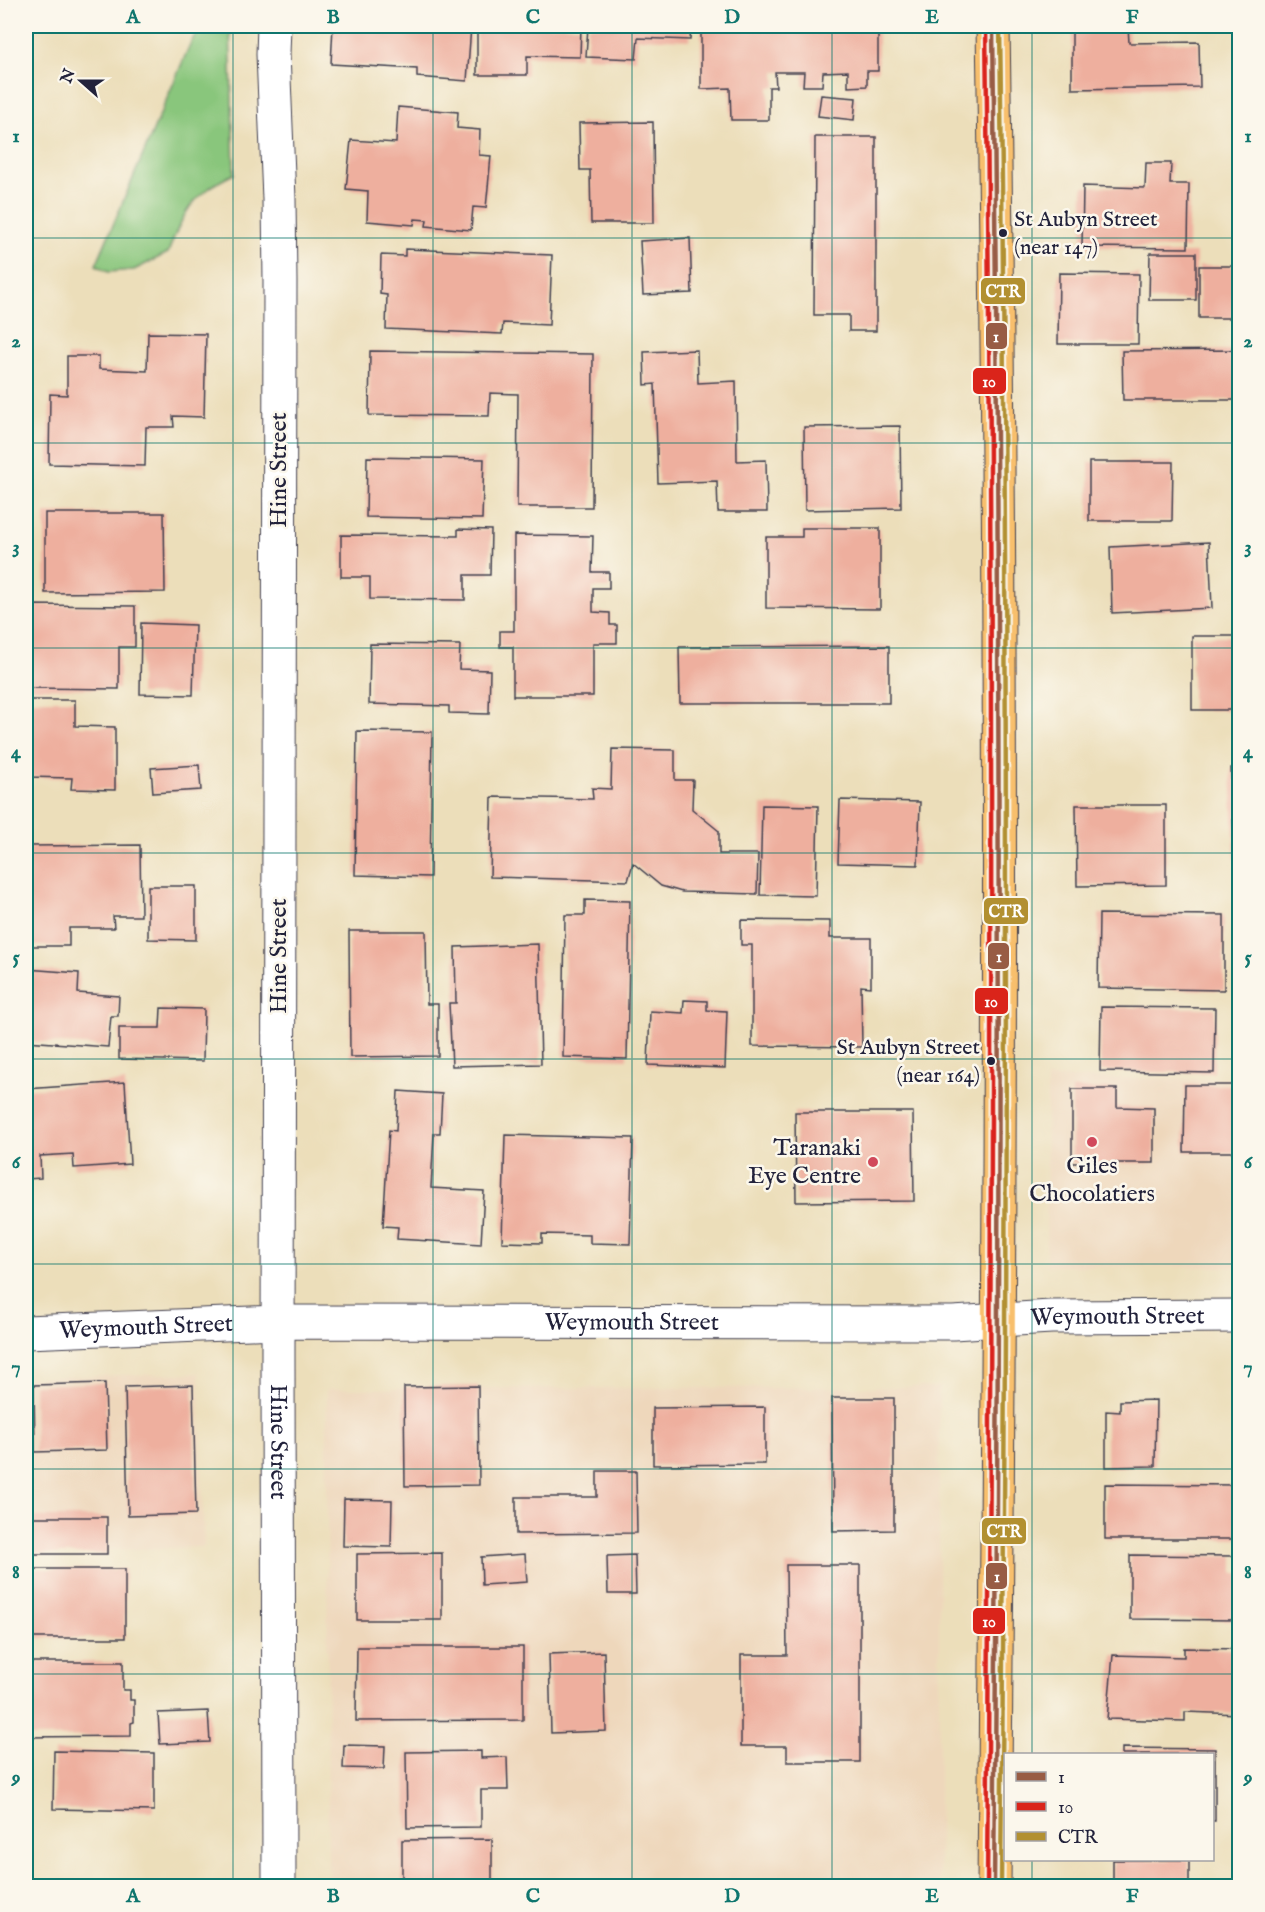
<svg xmlns="http://www.w3.org/2000/svg" width="1265" height="1912" font-family="'IM FELL English',serif">
	<style>
		.built { fill: #eed7bb }
		.green { fill: #89c67c; stroke: #56745c; stroke-width: 1.5 }
		.building { fill: #eeaf9e }
		.lines { fill: none; stroke-linecap: round; stroke-linejoin: round }
		.street-casing { stroke: #403e4e; stroke-width: 35 }
		.highway-casing { stroke: #403e4e; stroke-width: 35 }
		.street { stroke: #fff; stroke-width: 33 }
		.highway { stroke: #f8bf6c; stroke-width: 33 }
		.bus-1-casing { stroke: #fbf7ec; stroke-width: 9 }
		.bus-2-casing { stroke: #fbf7ec; stroke-width: 9 }
		.bus-3-casing { stroke: #fbf7ec; stroke-width: 9 }
		.bus-1 { stroke: #985c44; stroke-width: 4.5 }
		.bus-2 { stroke: #da241a; stroke-width: 4.5 }
		.bus-3 { stroke: #b29031; stroke-width: 4.5 }
		.grid { fill: none; stroke: #0f766e; stroke-width: 1.5; stroke-opacity: 0.55 }
		.bus-dot { fill: #22223b; stroke: #fbf7ec; stroke-width: 2 }
		.poi-dot { fill: #d1495b; stroke: #fbf7ec; stroke-width: 2 }
		.labels { text-anchor: middle; dominant-baseline: central; stroke-width: 5; stroke-linejoin: round; paint-order: stroke }
		.bus-label { font-size: 22px; fill: #22223b; stroke: #fbf7ec; text-anchor: start }
		.street-label { font-size: 24px; fill: #22223b; stroke: #fbf7ec }
		.poi-label { font-size: 24px; fill: #22223b; stroke: #fbf7ec; text-anchor: end }
		.line-badge { stroke: #fbf7ec; stroke-width: 2 }
		.badge-label { font-size: 16px; text-anchor: middle; font-weight: bold; fill: #fff }
		.neatline { fill: none; stroke: #0f766e; stroke-width: 2 }
		.grid-label { font-size: 20px; text-anchor: middle; font-weight: bold; fill: #0f766e }
	</style>
	<rect width="100%" height="100%" fill="#fbf7ec"/>
	<filter id="ink" filterUnits="userSpaceOnUse"><feTurbulence type="fractalNoise" baseFrequency=".0167" numOctaves="2"/><feDisplacementMap in="SourceGraphic" scale="12" xChannelSelector="R" yChannelSelector="G"/><feConvolveMatrix kernelMatrix="1 2 1 2 8 2 1 2 1" color-interpolation-filters="sRGB"/></filter>
	<filter id="wash" filterUnits="userSpaceOnUse"><feTurbulence type="fractalNoise" baseFrequency=".008" numOctaves="4" result="noise"/><feDisplacementMap in="SourceGraphic" scale="24" xChannelSelector="R" yChannelSelector="G"/><feGaussianBlur stdDeviation="1.35" result="paint"/><feColorMatrix in="noise" values="0 0 0 0 0 0 0 0 0 0 0 0 0 0 0 0 0 1.4 0 .05"/><feComposite in="paint" operator="in"/></filter>
	<g filter="url(#wash)">
		<rect width="100%" height="100%" fill="#ecdeba"/>
		<path class="built" d="M 1047,1078 L 1239,1079 L 1239,1267 L 1046,1266 Z
			M 199,1373 L 204,1547 L 26,1552 L 26,1378 Z
			M 939,1387 L 939,1886 L 328,1886 L 327,1389 Z"/>
		<path class="green" d="M 201,26 L 230,26 L 234,174 C 193,193 183,212 168,253 L 134,270 L 108,272 L 96,265 L 191,42 Z"/>
		<g id="blocks">
			<path class="building" d="M 333,26 L 471,26 L 467,81 L 417,77 L 417,69 L 331,64 Z
				M 477,26 L 581,26 L 580,57 L 527,56 L 527,75 L 477,75 Z
				M 588,26 L 691,26 L 690,40 L 638,38 L 636,59 L 586,57 Z
				M 701,26 L 878,26 L 878,71 L 867,71 L 867,86 L 848,87 L 848,71 L 823,72 L 822,86 L 803,86 L 804,72 L 775,72 L 776,87 L 769,87 L 769,120 L 731,120 L 730,88 L 701,89 Z
				M 1072,26 L 1128,26 L 1129,43 L 1199,42 L 1200,87 L 1072,89 Z
				M 821,95 L 856,98 L 854,120 L 818,116 Z
				M 398,107 L 458,112 L 457,128 L 480,130 L 479,155 L 491,156 L 486,208 L 473,207 L 471,230 L 426,226 L 427,220 L 415,219 L 414,225 L 367,221 L 368,191 L 346,189 L 351,140 L 396,143 Z
				M 653,122 L 654,223 L 591,223 L 590,170 L 580,170 L 579,123 Z
				M 815,137 L 876,137 L 876,331 L 849,331 L 849,315 L 814,315 Z
				M 1146,163 L 1171,163 L 1170,184 L 1189,184 L 1188,248 L 1082,247 L 1083,186 L 1145,188 Z
				M 690,238 L 692,293 L 643,295 L 640,241 Z
				M 405,249 L 552,255 L 549,325 L 503,323 L 502,334 L 386,329 L 387,295 L 380,294 L 381,255 L 405,256 Z
				M 1150,253 L 1196,253 L 1196,300 L 1149,300 Z
				M 1199,266 L 1240,266 L 1240,318 L 1199,318 Z
				M 1059,273 L 1139,274 L 1138,344 L 1058,344 Z
				M 148,333 L 206,334 L 204,417 L 173,416 L 174,427 L 146,427 L 145,466 L 49,464 L 50,394 L 67,395 L 67,356 L 99,356 L 99,369 L 147,371 Z
				M 697,350 L 698,383 L 736,381 L 737,461 L 766,460 L 767,512 L 718,512 L 717,481 L 658,483 L 655,384 L 645,385 L 644,352 Z
				M 1240,350 L 1240,400 L 1123,400 L 1122,351 Z
				M 370,351 L 593,354 L 592,507 L 517,507 L 518,394 L 490,393 L 489,416 L 369,415 Z
				M 900,426 L 901,508 L 805,510 L 804,427 Z
				M 367,457 L 484,459 L 482,519 L 366,517 Z
				M 1089,462 L 1173,462 L 1172,521 L 1089,521 Z
				M 45,513 L 164,513 L 165,592 L 45,593 Z
				M 802,528 L 880,528 L 880,609 L 766,608 L 766,537 L 802,537 Z
				M 458,529 L 491,530 L 490,575 L 465,575 L 465,600 L 370,599 L 370,577 L 341,577 L 341,535 L 458,536 Z
				M 514,535 L 593,536 L 592,572 L 609,572 L 609,588 L 593,588 L 593,612 L 610,613 L 610,625 L 617,625 L 617,643 L 593,643 L 593,696 L 513,696 L 513,647 L 500,647 L 500,631 L 514,631 Z
				M 1209,542 L 1212,608 L 1112,613 L 1110,547 Z
				M 26,605 L 135,606 L 135,647 L 119,647 L 119,689 L 26,688 Z
				M 141,623 L 195,625 L 193,695 L 140,694 Z
				M 1192,636 L 1240,636 L 1240,710 L 1192,710 Z
				M 370,644 L 460,645 L 459,669 L 490,670 L 489,714 L 449,713 L 449,706 L 369,704 Z
				M 889,646 L 889,703 L 680,703 L 679,647 Z
				M 26,700 L 75,700 L 75,726 L 115,727 L 115,790 L 71,789 L 72,778 L 26,777 Z
				M 357,731 L 432,732 L 430,877 L 355,875 Z
				M 612,749 L 675,750 L 675,780 L 693,780 L 692,809 L 719,831 L 719,854 L 758,854 L 757,894 L 682,892 L 661,886 L 633,863 L 628,881 L 490,877 L 492,797 L 593,799 L 592,788 L 611,789 Z
				M 199,765 L 201,790 L 153,793 L 151,768 Z
				M 1231,768 L 1240,768 L 1240,860 L 1235,860 Z
				M 840,800 L 920,802 L 918,865 L 838,863 Z
				M 762,805 L 818,806 L 816,896 L 760,895 Z
				M 1076,805 L 1166,805 L 1166,885 L 1077,886 Z
				M 140,845 L 141,916 L 113,916 L 114,928 L 69,928 L 69,946 L 29,946 L 28,846 Z
				M 148,886 L 196,886 L 196,940 L 148,939 Z
				M 585,900 L 630,901 L 627,1059 L 563,1057 L 565,915 L 585,915 Z
				M 1099,914 L 1224,915 L 1224,990 L 1098,988 Z
				M 741,920 L 830,921 L 830,938 L 871,938 L 871,987 L 861,986 L 862,1047 L 752,1046 L 752,945 L 741,945 Z
				M 349,931 L 426,931 L 427,1004 L 438,1004 L 438,1056 L 350,1057 Z
				M 538,944 L 541,1064 L 452,1066 L 449,1003 L 456,1003 L 455,947 Z
				M 26,969 L 79,973 L 78,993 L 119,996 L 118,1016 L 111,1016 L 108,1047 L 26,1041 Z
				M 684,1000 L 707,1001 L 707,1010 L 727,1011 L 725,1068 L 648,1065 L 650,1011 L 683,1013 Z
				M 1101,1007 L 1215,1008 L 1214,1073 L 1100,1071 Z
				M 161,1008 L 204,1009 L 203,1061 L 119,1059 L 119,1028 L 160,1028 Z
				M 125,1082 L 130,1164 L 74,1168 L 73,1154 L 40,1156 L 41,1178 L 26,1179 L 26,1089 Z
				M 1185,1085 L 1240,1085 L 1240,1152 L 1184,1152 Z
				M 1072,1089 L 1117,1089 L 1117,1107 L 1154,1108 L 1154,1163 L 1072,1163 Z
				M 398,1091 L 442,1094 L 440,1133 L 434,1133 L 431,1188 L 484,1191 L 481,1244 L 397,1239 L 398,1227 L 383,1226 L 389,1130 L 396,1131 Z
				M 795,1112 L 913,1112 L 914,1201 L 796,1202 Z
				M 505,1135 L 633,1138 L 630,1244 L 590,1243 L 590,1235 L 542,1234 L 542,1243 L 502,1242 Z
				M 105,1383 L 107,1450 L 35,1452 L 34,1385 Z
				M 193,1385 L 196,1514 L 128,1516 L 125,1387 Z
				M 478,1386 L 479,1485 L 405,1486 L 404,1387 Z
				M 832,1398 L 894,1398 L 894,1530 L 833,1531 Z
				M 1156,1400 L 1155,1466 L 1106,1467 L 1106,1411 L 1120,1412 L 1120,1401 Z
				M 765,1407 L 765,1464 L 653,1465 L 653,1408 Z
				M 597,1471 L 636,1471 L 637,1533 L 516,1534 L 516,1497 L 597,1497 Z
				M 1105,1484 L 1240,1485 L 1240,1539 L 1105,1539 Z
				M 344,1499 L 392,1500 L 391,1547 L 343,1546 Z
				M 26,1517 L 107,1517 L 107,1554 L 26,1554 Z
				M 442,1553 L 442,1620 L 357,1620 L 357,1554 Z
				M 525,1554 L 527,1582 L 482,1585 L 481,1557 Z
				M 635,1555 L 636,1594 L 608,1594 L 607,1556 Z
				M 1130,1555 L 1234,1556 L 1234,1573 L 1240,1573 L 1240,1620 L 1130,1619 Z
				M 786,1565 L 860,1565 L 860,1762 L 787,1762 L 787,1746 L 741,1746 L 741,1655 L 787,1655 Z
				M 26,1569 L 125,1569 L 125,1638 L 26,1638 Z
				M 357,1647 L 523,1647 L 523,1720 L 356,1721 Z
				M 1184,1648 L 1240,1649 L 1240,1714 L 1185,1712 L 1185,1721 L 1107,1719 L 1113,1655 L 1184,1657 Z
				M 604,1652 L 606,1731 L 551,1733 L 549,1654 Z
				M 26,1662 L 123,1662 L 123,1690 L 130,1690 L 130,1700 L 134,1700 L 134,1722 L 131,1723 L 131,1736 L 26,1737 Z
				M 208,1711 L 210,1742 L 160,1744 L 158,1713 Z
				M 344,1745 L 385,1746 L 384,1769 L 343,1768 Z
				M 1122,1748 L 1215,1749 L 1215,1821 L 1212,1821 L 1212,1754 L 1122,1754 Z
				M 54,1751 L 154,1753 L 154,1811 L 53,1809 Z
				M 481,1751 L 481,1758 L 507,1757 L 508,1790 L 481,1790 L 481,1827 L 407,1828 L 406,1752 Z
				M 492,1839 L 492,1886 L 402,1886 L 402,1840 Z
				M 1113,1860 L 1189,1860 L 1189,1886 L 1113,1886 Z"/>
		</g>
	</g>
	<g filter="url(#ink)">
		<use href="#blocks" fill-opacity="0" stroke="#403e4e" stroke-width="1.5"/>
		<g class="lines">
			<g class="street-casing">
				<g id="street">
					<path id="s1" d="M 274,26 L 273,54 L 279,199 L 280,281 L 278,1355 L 279,1886"/>
					<path id="s2" d="M 26,1332 L 278,1322 L 953,1323 L 1051,1317 L 1240,1316"/>
				</g>
			</g>
			<g class="highway-casing">
				<path id="highway" d="M 993,26 C 1003,646 1000,1266 994,1886"/>
			</g>
			<use href="#street" class="street"/>
			<use href="#highway" class="highway"/>
			<g class="bus-1-casing">
				<path id="bus-1" d="M 993,26 C 1001,646 1000,1266 994,1886"/>
			</g>
			<g class="bus-2-casing">
				<path id="bus-2" d="M 986,26 C 994,646 992,1266 987,1886"/>
			</g>
			<g class="bus-3-casing">
				<path id="bus-3" d="M 1000,26 C 1009,646 1007,1266 1001,1886"/>
			</g>
			<use href="#bus-1" class="bus-1"/>
			<use href="#bus-2" class="bus-2"/>
			<use href="#bus-3" class="bus-3"/>
		</g>
	</g>
	<path class="grid" d="M 233,26 L 233,1886M 433,26 L 433,1886M 632,26 L 632,1886M 832,26 L 832,1886M 1032,26 L 1032,1754M 26,238 L 1240,238M 26,443 L 1240,443M 26,648 L 1240,648M 26,853 L 1240,853M 26,1059 L 1240,1059M 26,1264 L 1240,1264M 26,1469 L 1240,1469M 26,1674 L 1240,1674M 1032,1860 L 1032,1886"/>
	<g class="bus-dot">
		<circle cx="1003" cy="233" r="5"/>
		<circle cx="991" cy="1061" r="5"/>
	</g>
	<g class="poi-dot">
		<circle cx="1092" cy="1142" r="6"/>
		<circle cx="873" cy="1162" r="6"/>
	</g>
	<g class="labels">
		<g class="bus-label">
			<text x="1014" y="220">St Aubyn Street<tspan x="1014" dy="28">(near 147)</tspan></text>
			<text x="980" y="1048" text-anchor="end">St Aubyn Street<tspan x="980" dy="28">(near 164)</tspan></text>
		</g>
		<g class="street-label">
			<text transform="translate(279 470) rotate(-90)">Hine Street</text>
			<text transform="translate(279 956) rotate(-90)">Hine Street</text>
			<text stroke="none"><textPath href="#s2" startOffset="1092">Weymouth Street</textPath></text>
			<text stroke="none"><textPath href="#s2" startOffset="606">Weymouth Street</textPath></text>
			<text stroke="none"><textPath href="#s2" startOffset="120">Weymouth Street</textPath></text>
			<text stroke="none"><textPath href="#s1" startOffset="1416">Hine Street</textPath></text>
		</g>
		<g class="poi-label">
			<text x="861" y="1148">Taranaki<tspan x="861" dy="28">Eye Centre</tspan></text>
			<text x="1092" y="1166" text-anchor="middle">Giles<tspan x="1092" dy="28">Chocolatiers</tspan></text>
		</g>
	</g>
	<g class="line-badge">
		<rect x="980" y="277" width="46" height="28" rx="6" fill="#b29031"/>
		<rect x="985" y="322" width="23" height="28" rx="6" fill="#985c44"/>
		<rect x="972" y="367" width="35" height="28" rx="6" fill="#da241a"/>
		<rect x="983" y="897" width="46" height="28" rx="6" fill="#b29031"/>
		<rect x="987" y="942" width="23" height="28" rx="6" fill="#985c44"/>
		<rect x="974" y="987" width="35" height="28" rx="6" fill="#da241a"/>
		<rect x="981" y="1517" width="46" height="28" rx="6" fill="#b29031"/>
		<rect x="985" y="1562" width="23" height="28" rx="6" fill="#985c44"/>
		<rect x="972" y="1607" width="34" height="28" rx="6" fill="#da241a"/>
	</g>
	<g class="badge-label">
		<text x="1003" y="297">CTR</text>
		<text x="996" y="342">1</text>
		<text x="989" y="387">10</text>
		<text x="1006" y="917">CTR</text>
		<text x="999" y="962">1</text>
		<text x="991" y="1007">10</text>
		<text x="1004" y="1537">CTR</text>
		<text x="997" y="1582">1</text>
		<text x="989" y="1627">10</text>
	</g>
	<rect width="1265" height="1912" fill="none" stroke="#fbf7ec" stroke-width="66"/>
	<rect x="1004" y="1753" width="210" height="108" fill="#fbf7ec" stroke="#a4a2a5" stroke-width="1.5"/>
	<rect x="1016" y="1772" width="30" height="9" fill="#985c44" stroke="#a4a2a5" stroke-width="1.5"/>
	<text x="1058" y="1783" font-size="18" fill="#22223b">1</text>
	<rect x="1016" y="1802" width="30" height="9" fill="#da241a" stroke="#a4a2a5" stroke-width="1.5"/>
	<text x="1058" y="1813" font-size="18" fill="#22223b">10</text>
	<rect x="1016" y="1832" width="30" height="9" fill="#b29031" stroke="#a4a2a5" stroke-width="1.5"/>
	<text x="1058" y="1843" font-size="18" fill="#22223b">CTR</text>
	<g transform="translate(81 81) rotate(291)" stroke="#fbf7ec" stroke-width="4.5" paint-order="stroke">
	<path d="M0-4.5L10 22L0 15L-10 22Z" fill="#22223b"/>
	<text y="-9" font-size="16" font-weight="bold" text-anchor="middle" fill="#22223b">N</text>
	</g>
	<rect x="33" y="33" width="1199" height="1846" class="neatline"/>
	<g class="grid-label">
		<text x="133" y="23">A</text>
		<text x="333" y="23">B</text>
		<text x="533" y="23">C</text>
		<text x="732" y="23">D</text>
		<text x="932" y="23">E</text>
		<text x="1132" y="23">F</text>
		<text x="16" y="142">1</text>
		<text x="1248" y="142">1</text>
		<text x="16" y="347">2</text>
		<text x="1248" y="347">2</text>
		<text x="16" y="553">3</text>
		<text x="1248" y="553">3</text>
		<text x="16" y="758">4</text>
		<text x="1248" y="758">4</text>
		<text x="16" y="963">5</text>
		<text x="1248" y="963">5</text>
		<text x="16" y="1168">6</text>
		<text x="1248" y="1168">6</text>
		<text x="16" y="1373">7</text>
		<text x="1248" y="1373">7</text>
		<text x="16" y="1578">8</text>
		<text x="1248" y="1578">8</text>
		<text x="16" y="1783">9</text>
		<text x="1248" y="1783">9</text>
		<text x="133" y="1902">A</text>
		<text x="333" y="1902">B</text>
		<text x="533" y="1902">C</text>
		<text x="732" y="1902">D</text>
		<text x="932" y="1902">E</text>
		<text x="1132" y="1902">F</text>
	</g>
</svg>
